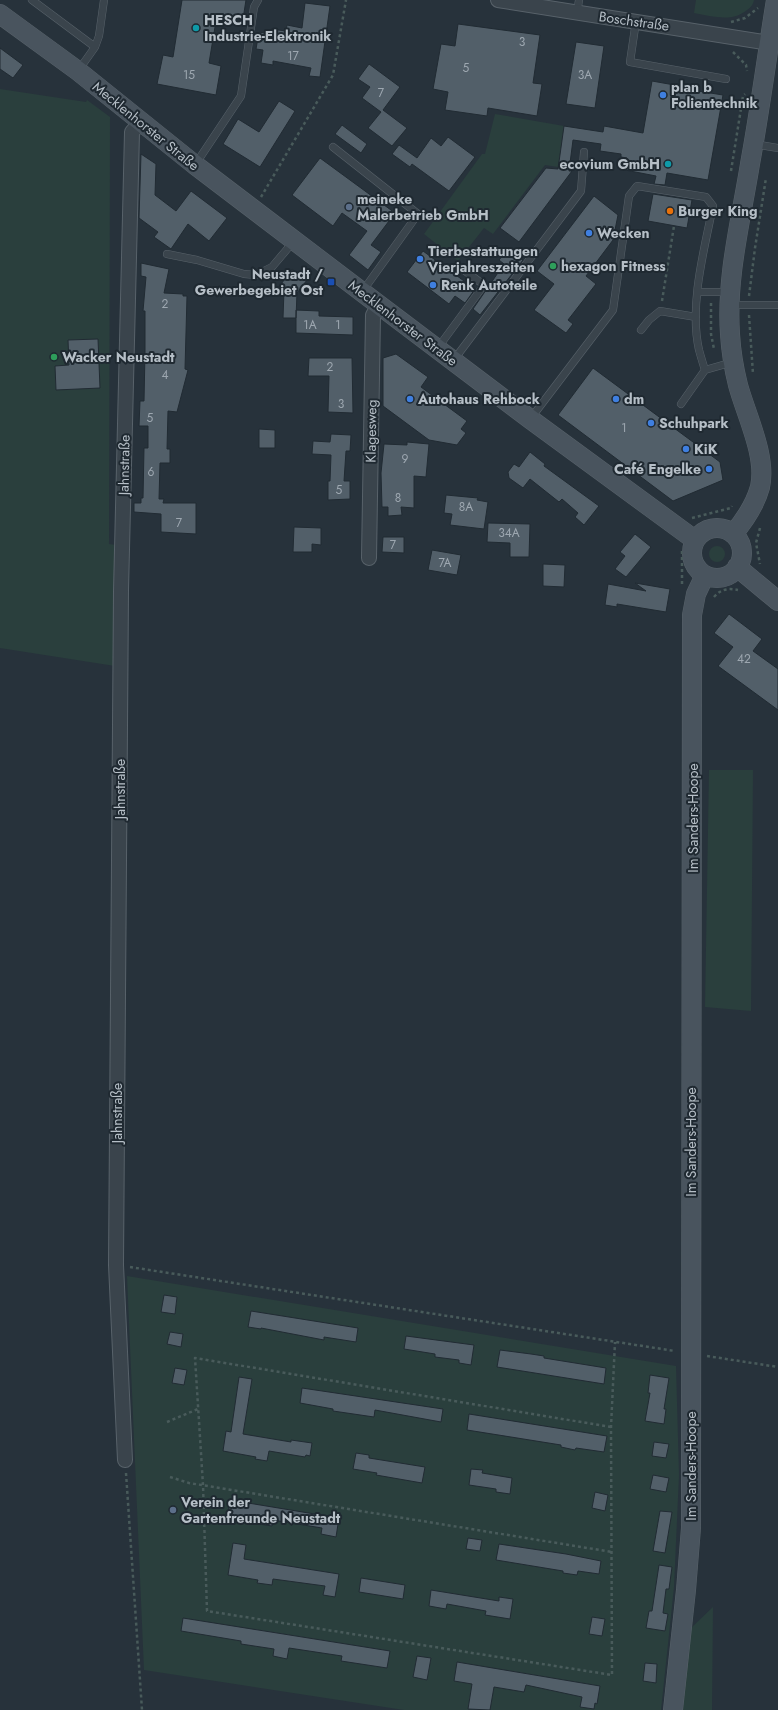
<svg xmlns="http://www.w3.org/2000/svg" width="778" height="1710" font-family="Jost,sans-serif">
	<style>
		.green { fill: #2a3f3d }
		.building { fill: #525f69; stroke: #212b33 }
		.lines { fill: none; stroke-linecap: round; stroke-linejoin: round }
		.lane-casing { stroke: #58626a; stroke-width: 8 }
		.street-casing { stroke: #58626a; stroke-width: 16 }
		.secondary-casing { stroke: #58626a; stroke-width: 20 }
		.path { stroke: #495b5b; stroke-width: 2.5; stroke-dasharray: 3 3; stroke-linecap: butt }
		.lane { stroke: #3a444c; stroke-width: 7 }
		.street { stroke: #3a444c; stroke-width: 14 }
		.secondary { stroke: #49545e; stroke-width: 19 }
		.culture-dot { fill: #0f9aa8; stroke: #1f2931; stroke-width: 1.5 }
		.shop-dot { fill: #3f7fe0; stroke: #1f2931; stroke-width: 1.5 }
		.service-dot { fill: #5c6f8a; stroke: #1f2931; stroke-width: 1.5 }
		.food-dot { fill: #e8710a; stroke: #1f2931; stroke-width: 1.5 }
		.leisure-dot { fill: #2e9e5b; stroke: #1f2931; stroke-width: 1.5 }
		.transit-dot { fill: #1a4fb4; stroke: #1f2931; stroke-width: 1.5 }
		.labels { text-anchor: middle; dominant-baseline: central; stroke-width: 4; stroke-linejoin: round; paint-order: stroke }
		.number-label { font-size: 12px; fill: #9da7b0 }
		.poi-label { font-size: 14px; font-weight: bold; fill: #b6bfc7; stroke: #1f2931; text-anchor: start }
		.street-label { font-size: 14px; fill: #b6bfc7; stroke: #1f2931 }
	</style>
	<rect width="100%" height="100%" fill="#27323b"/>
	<path class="green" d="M 696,0 L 754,0 C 753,5 751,7 747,10 C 731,23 712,16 694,13 Z
		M 0,89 L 86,102 L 87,100 L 110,117 L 109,544 L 116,545 L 115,666 L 0,648 Z
		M 495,114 L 564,126 L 558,167 L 545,165 L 493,234 L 484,228 L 458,261 L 424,234 L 482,154 L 485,154 Z
		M709 554a8 8 0 1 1 16 0a8 8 0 1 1-16 0Z
		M 709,770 L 753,770 L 751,1011 L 705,1007 Z
		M 127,1276 L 676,1366 L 679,1475 L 674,1587 L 661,1710 L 404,1710 L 144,1670 Z
		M 713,1607 L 712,1710 L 683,1710 L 690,1629 Z"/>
	<path class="building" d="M 182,0 L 246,0 L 243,19 L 217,15 L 209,63 L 221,66 L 216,95 L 157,84 L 163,55 L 173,57 Z
		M 305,3 L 330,6 L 320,77 L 309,76 L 311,68 L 273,61 L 273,65 L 261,63 L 263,50 L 256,49 L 259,32 L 270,34 L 271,29 L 286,31 L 287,25 L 302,28 Z
		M 458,24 L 540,35 L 533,83 L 542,84 L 537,116 L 488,108 L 487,116 L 445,110 L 448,92 L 433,89 L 441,44 L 455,46 Z
		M 576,42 L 604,46 L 595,108 L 566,104 Z
		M 0,48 L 23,65 L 13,78 L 0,69 Z
		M 369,64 L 400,87 L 383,110 L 407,128 L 392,146 L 368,128 L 381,112 L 362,98 L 370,87 L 358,79 Z
		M 652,81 L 680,86 L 679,88 L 723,95 L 708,180 L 667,173 L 665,185 L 654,184 L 656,176 L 625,170 L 627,158 L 621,157 L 621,154 L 600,151 L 601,144 L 573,140 L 569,171 L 572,171 L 519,242 L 500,228 L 546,168 L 558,169 L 564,126 L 603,132 L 604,126 L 643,133 Z
		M 279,101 L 295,111 L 260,167 L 223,144 L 238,119 L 259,132 Z
		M 342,125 L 367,144 L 361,153 L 335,134 Z
		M 448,137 L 475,157 L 449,191 L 412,164 L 410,167 L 392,154 L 399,145 L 417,158 L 431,138 L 441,146 Z
		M 141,154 L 156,164 L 155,195 L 176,211 L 191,191 L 227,218 L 209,241 L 188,224 L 171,249 L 154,237 L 158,232 L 139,218 Z
		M 320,158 L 395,213 L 371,245 L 381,252 L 368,270 L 349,255 L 367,231 L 342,213 L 333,226 L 292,195 Z
		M 653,194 L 692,200 L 687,228 L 648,221 Z
		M 594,196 L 618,215 L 613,240 L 586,276 L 596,284 L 568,320 L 573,324 L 566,333 L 534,310 L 554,284 L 537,271 Z
		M 508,249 L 523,260 L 480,315 L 473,309 L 504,264 L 499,260 Z
		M 423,251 L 475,289 L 465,303 L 455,296 L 449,304 L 407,272 Z
		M 141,263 L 169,269 L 164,293 L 183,294 L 183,296 L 187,296 L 185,369 L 188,370 L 177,412 L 168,411 L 167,449 L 170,449 L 170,463 L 160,463 L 159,499 L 164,499 L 163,503 L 196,503 L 196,534 L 161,532 L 161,514 L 134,512 L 134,503 L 141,503 L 141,498 L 143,498 L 144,448 L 148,448 L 148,426 L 139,426 L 140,401 L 144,401 L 145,352 L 145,311 L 143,311 L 146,277 L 141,276 Z
		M 292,269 L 307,280 L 297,293 L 296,318 L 283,318 L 284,290 L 279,287 Z
		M 296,310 L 319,311 L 319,316 L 353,317 L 353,335 L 296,333 Z
		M 98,339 L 100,388 L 56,390 L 55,366 L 69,365 L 68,340 Z
		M 396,354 L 428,377 L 421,387 L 467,421 L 461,429 L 466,433 L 457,445 L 429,440 L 383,406 L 383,358 Z
		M 309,358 L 352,358 L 353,413 L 328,412 L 329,376 L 308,376 Z
		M 593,368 L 720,462 L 723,480 L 673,501 L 558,415 Z
		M 259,429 L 275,430 L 275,448 L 259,448 Z
		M 331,434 L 351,435 L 350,451 L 346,451 L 344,481 L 350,481 L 350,499 L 328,500 L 328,481 L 330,481 L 331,455 L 312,454 L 313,441 L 330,442 Z
		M 407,442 L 429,444 L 426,477 L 414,476 L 414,508 L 401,507 L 402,515 L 388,516 L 388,507 L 382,507 L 381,473 L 384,444 L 407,445 Z
		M 530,452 L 545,464 L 544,466 L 599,506 L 584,525 L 575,517 L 578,513 L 562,499 L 559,502 L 530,479 L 523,488 L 509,478 L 508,472 L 514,464 L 519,467 Z
		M 446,495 L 478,498 L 477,500 L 488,502 L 484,529 L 450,525 L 452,514 L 444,513 Z
		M 488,523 L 530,524 L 529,557 L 510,557 L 510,543 L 487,542 Z
		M 294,527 L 321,528 L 321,545 L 312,544 L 312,552 L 293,552 Z
		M 635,534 L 651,547 L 626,577 L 615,569 L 625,556 L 620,552 Z
		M 383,537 L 404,537 L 404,553 L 382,552 Z
		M 432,550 L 461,555 L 457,575 L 428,570 Z
		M 543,564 L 565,565 L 564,587 L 543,586 Z
		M 635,583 L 670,589 L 666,612 L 617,604 L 617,607 L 605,605 L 608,584 L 646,591 Z
		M 729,614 L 762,639 L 753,651 L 778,669 L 778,710 L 718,666 L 733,647 L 714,633 Z
		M 164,1295 L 177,1297 L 175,1314 L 161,1312 Z
		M 251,1311 L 358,1328 L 356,1342 L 324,1337 L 324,1340 L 261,1328 L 261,1329 L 248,1327 Z
		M 170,1332 L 183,1334 L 181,1347 L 167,1344 Z
		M 406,1336 L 474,1345 L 471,1365 L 459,1363 L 459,1360 L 435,1357 L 435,1354 L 404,1349 Z
		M 500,1350 L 531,1354 L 544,1356 L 544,1358 L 606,1368 L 604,1384 L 497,1367 Z
		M 175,1368 L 187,1370 L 184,1385 L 172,1383 Z
		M 650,1375 L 669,1378 L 664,1409 L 666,1409 L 664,1424 L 645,1421 L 650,1393 L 648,1393 Z
		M 239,1377 L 252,1379 L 243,1434 L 291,1442 L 291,1440 L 312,1443 L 310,1456 L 306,1455 L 305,1457 L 269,1451 L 267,1461 L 255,1459 L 256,1457 L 223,1451 L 226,1431 L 231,1432 Z
		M 302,1388 L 443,1409 L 441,1422 L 375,1410 L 374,1417 L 333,1411 L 333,1409 L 300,1403 Z
		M 469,1414 L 607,1436 L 604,1452 L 576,1448 L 575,1450 L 561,1447 L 561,1445 L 467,1430 Z
		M 654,1442 L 669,1444 L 666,1458 L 652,1456 Z
		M 356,1453 L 369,1455 L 369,1458 L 425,1467 L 422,1483 L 376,1475 L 377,1473 L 353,1469 Z
		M 471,1469 L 483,1470 L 482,1473 L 512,1478 L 510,1494 L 496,1492 L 496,1489 L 469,1485 Z
		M 653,1475 L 669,1478 L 666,1492 L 650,1489 Z
		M 595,1492 L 608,1495 L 605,1511 L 592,1508 Z
		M 230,1500 L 339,1518 L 336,1537 L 321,1534 L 322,1528 L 273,1520 L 272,1526 L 227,1519 Z
		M 660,1511 L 672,1512 L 665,1553 L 653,1551 Z
		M 468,1538 L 482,1540 L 480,1551 L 466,1549 Z
		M 233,1543 L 246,1545 L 244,1559 L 339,1574 L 335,1597 L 323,1595 L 325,1586 L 273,1579 L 272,1585 L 257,1583 L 258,1580 L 228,1575 Z
		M 499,1544 L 566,1554 L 601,1561 L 599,1574 L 578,1571 L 577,1575 L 563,1573 L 563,1571 L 496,1560 Z
		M 659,1565 L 672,1567 L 669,1589 L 666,1589 L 663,1613 L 668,1614 L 665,1631 L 646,1628 L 649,1611 L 652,1611 Z
		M 361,1578 L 405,1585 L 403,1599 L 359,1592 Z
		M 431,1590 L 499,1601 L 499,1597 L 513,1599 L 510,1619 L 485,1615 L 486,1611 L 447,1604 L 446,1609 L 429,1606 Z
		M 592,1617 L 605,1619 L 602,1636 L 589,1634 Z
		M 183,1618 L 390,1651 L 387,1668 L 341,1661 L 342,1656 L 289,1648 L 287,1659 L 273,1656 L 274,1649 L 241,1644 L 241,1641 L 181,1631 Z
		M 417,1656 L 431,1658 L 427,1680 L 413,1677 Z
		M 457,1662 L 600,1686 L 597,1704 L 595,1703 L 594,1709 L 580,1707 L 582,1697 L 526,1685 L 524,1692 L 494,1687 L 490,1710 L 468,1709 L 472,1684 L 454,1681 Z
		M 645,1663 L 657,1664 L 656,1683 L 643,1681 Z"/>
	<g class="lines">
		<g class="lane-casing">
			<path id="lane" d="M 32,0 L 95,47 L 78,71
				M 577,13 L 579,0
				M 636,21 L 630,62 L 726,79
				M 95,47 L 99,36 L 104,0
				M 754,144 L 778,148
				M 333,147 L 418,214 L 362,292
				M 195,165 L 241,96 L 254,7 L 258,0
				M 167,254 L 197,260 L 244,274 L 256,275 L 272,267 L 294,241
				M 698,292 L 729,292
				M 731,305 L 778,305
				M 641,330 L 649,320 L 660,311 L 696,317
				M 437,349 L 484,285 L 461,268
				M 453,361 L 581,191 L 584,152
				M 681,404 L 705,370 L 733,362
				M 531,418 L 613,310 L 629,196 L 637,186 L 706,197 L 713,206 C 704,250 689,306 699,350 C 701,357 703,364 705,370"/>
		</g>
		<g class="street-casing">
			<path id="street" d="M 498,0 L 769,43
				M 369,558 L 373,315 L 379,305
				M 125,1460 L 116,1265 L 121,591 L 132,132 L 141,122"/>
		</g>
		<g class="secondary-casing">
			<path id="secondary" d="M 0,14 L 78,71 L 195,165 L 362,292 L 530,419 L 695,540
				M692 553a25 25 0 1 1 50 0a25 25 0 1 1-50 0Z
				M 733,534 C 745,520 755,505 760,487 C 767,456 746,415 738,385 C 734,369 731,351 730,334 C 726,277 741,220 750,164 C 760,110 767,55 776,0
				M 737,567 L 778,601
				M 673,1710 L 686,1590 L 691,1528 C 690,1224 693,920 692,615 L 696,594 L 705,575"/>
		</g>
		<path class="path" d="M 731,22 L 745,18 L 758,8
			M 733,52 L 746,65 L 747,71
			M 731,171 L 743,96 L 745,94
			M 261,197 L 333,75 L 346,0
			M 749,296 L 755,248 L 766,178
			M 662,301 L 674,226
			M 711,303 L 711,334 L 714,349
			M 749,315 L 753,374
			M 692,518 L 731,508 L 732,506
			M 760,528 L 756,543 L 760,564
			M 682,551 L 682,584
			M 714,597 C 721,589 728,588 738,590
			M 130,1267 L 675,1351
			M 707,1356 L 778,1367
			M 167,1422 L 198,1409
			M 611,1427 L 195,1358 L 203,1485 L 207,1611 L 612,1675 L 611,1427 L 615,1342
			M 126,1473 L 142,1710
			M 170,1477 L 189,1483 L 612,1552"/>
		<use href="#lane" class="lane"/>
		<use href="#street" class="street"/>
		<use href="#secondary" class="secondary"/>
	</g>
	<g class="culture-dot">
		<circle cx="196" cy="28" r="4"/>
		<circle cx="668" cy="164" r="4"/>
	</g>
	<g class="shop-dot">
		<circle cx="663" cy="95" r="4"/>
		<circle cx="589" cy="233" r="4"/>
		<circle cx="420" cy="259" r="4"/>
		<circle cx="433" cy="285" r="4"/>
		<circle cx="410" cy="399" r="4"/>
		<circle cx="616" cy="399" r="4"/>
		<circle cx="651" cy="423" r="4"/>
		<circle cx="686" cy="449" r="4"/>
		<circle cx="709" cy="469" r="4"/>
	</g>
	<g class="service-dot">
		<circle cx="349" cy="207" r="4"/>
		<circle cx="173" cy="1510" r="4"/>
	</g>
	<circle class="food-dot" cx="670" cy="211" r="4"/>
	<g class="leisure-dot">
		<circle cx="553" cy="266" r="4"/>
		<circle cx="54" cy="357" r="4"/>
	</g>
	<rect class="transit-dot" x="327" y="278" width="8" height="8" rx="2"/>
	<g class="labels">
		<g class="number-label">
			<text x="522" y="42">3</text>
			<text x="293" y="56">17</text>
			<text x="466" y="68">5</text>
			<text x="189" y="75">15</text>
			<text x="585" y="75">3A</text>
			<text x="381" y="93">7</text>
			<text x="165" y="304">2</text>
			<text x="310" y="325">1A</text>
			<text x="338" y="325">1</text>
			<text x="330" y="367">2</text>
			<text x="165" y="375">4</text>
			<text x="341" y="404">3</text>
			<text x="150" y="418">5</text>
			<text x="624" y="428">1</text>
			<text x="405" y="459">9</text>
			<text x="151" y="472">6</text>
			<text x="339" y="490">5</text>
			<text x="398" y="498">8</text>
			<text x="466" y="507">8A</text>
			<text x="179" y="523">7</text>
			<text x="509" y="533">34A</text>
			<text x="393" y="545">7</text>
			<text x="445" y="563">7A</text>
			<text x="744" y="659">42</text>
		</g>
		<g class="poi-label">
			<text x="204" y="20">HESCH<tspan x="204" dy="16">Industrie-Elektronik</tspan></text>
			<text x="671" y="87">plan b<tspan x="671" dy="16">Folientechnik</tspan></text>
			<text x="660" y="164" text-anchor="end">ecovium GmbH</text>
			<text x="357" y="199">meineke<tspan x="357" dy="16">Malerbetrieb GmbH</tspan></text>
			<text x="678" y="211">Burger King</text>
			<text x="597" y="233">Wecken</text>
			<text x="428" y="251">Tierbestattungen<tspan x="428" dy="16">Vierjahreszeiten</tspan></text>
			<text x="561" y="266">hexagon Fitness</text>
			<text x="323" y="274" text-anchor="end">Neustadt /<tspan x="323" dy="16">Gewerbegebiet Ost</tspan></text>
			<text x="441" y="285">Renk Autoteile</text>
			<text x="62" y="357">Wacker Neustadt</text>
			<text x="418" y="399">Autohaus Rehbock</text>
			<text x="624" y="399">dm</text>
			<text x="659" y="423">Schuhpark</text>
			<text x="694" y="449">KiK</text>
			<text x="701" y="469" text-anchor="end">Café Engelke</text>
			<text x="181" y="1502">Verein der<tspan x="181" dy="16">Gartenfreunde Neustadt</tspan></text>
		</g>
		<g class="street-label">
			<text transform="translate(634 21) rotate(8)">Boschstraße</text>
			<text transform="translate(146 126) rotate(39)">Mecklenhorster Straße</text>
			<text transform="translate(403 323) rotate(37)">Mecklenhorster Straße</text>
			<text transform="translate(371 431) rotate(-89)">Klagesweg</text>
			<text transform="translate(124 465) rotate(-89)">Jahnstraße</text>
			<text transform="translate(120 789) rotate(-90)">Jahnstraße</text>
			<text transform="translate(693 818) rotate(-90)">Im Sanders-Hoope</text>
			<text transform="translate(117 1113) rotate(-90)">Jahnstraße</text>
			<text transform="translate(691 1142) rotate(-90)">Im Sanders-Hoope</text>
			<text transform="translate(691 1466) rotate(-90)">Im Sanders-Hoope</text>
		</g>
	</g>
</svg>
